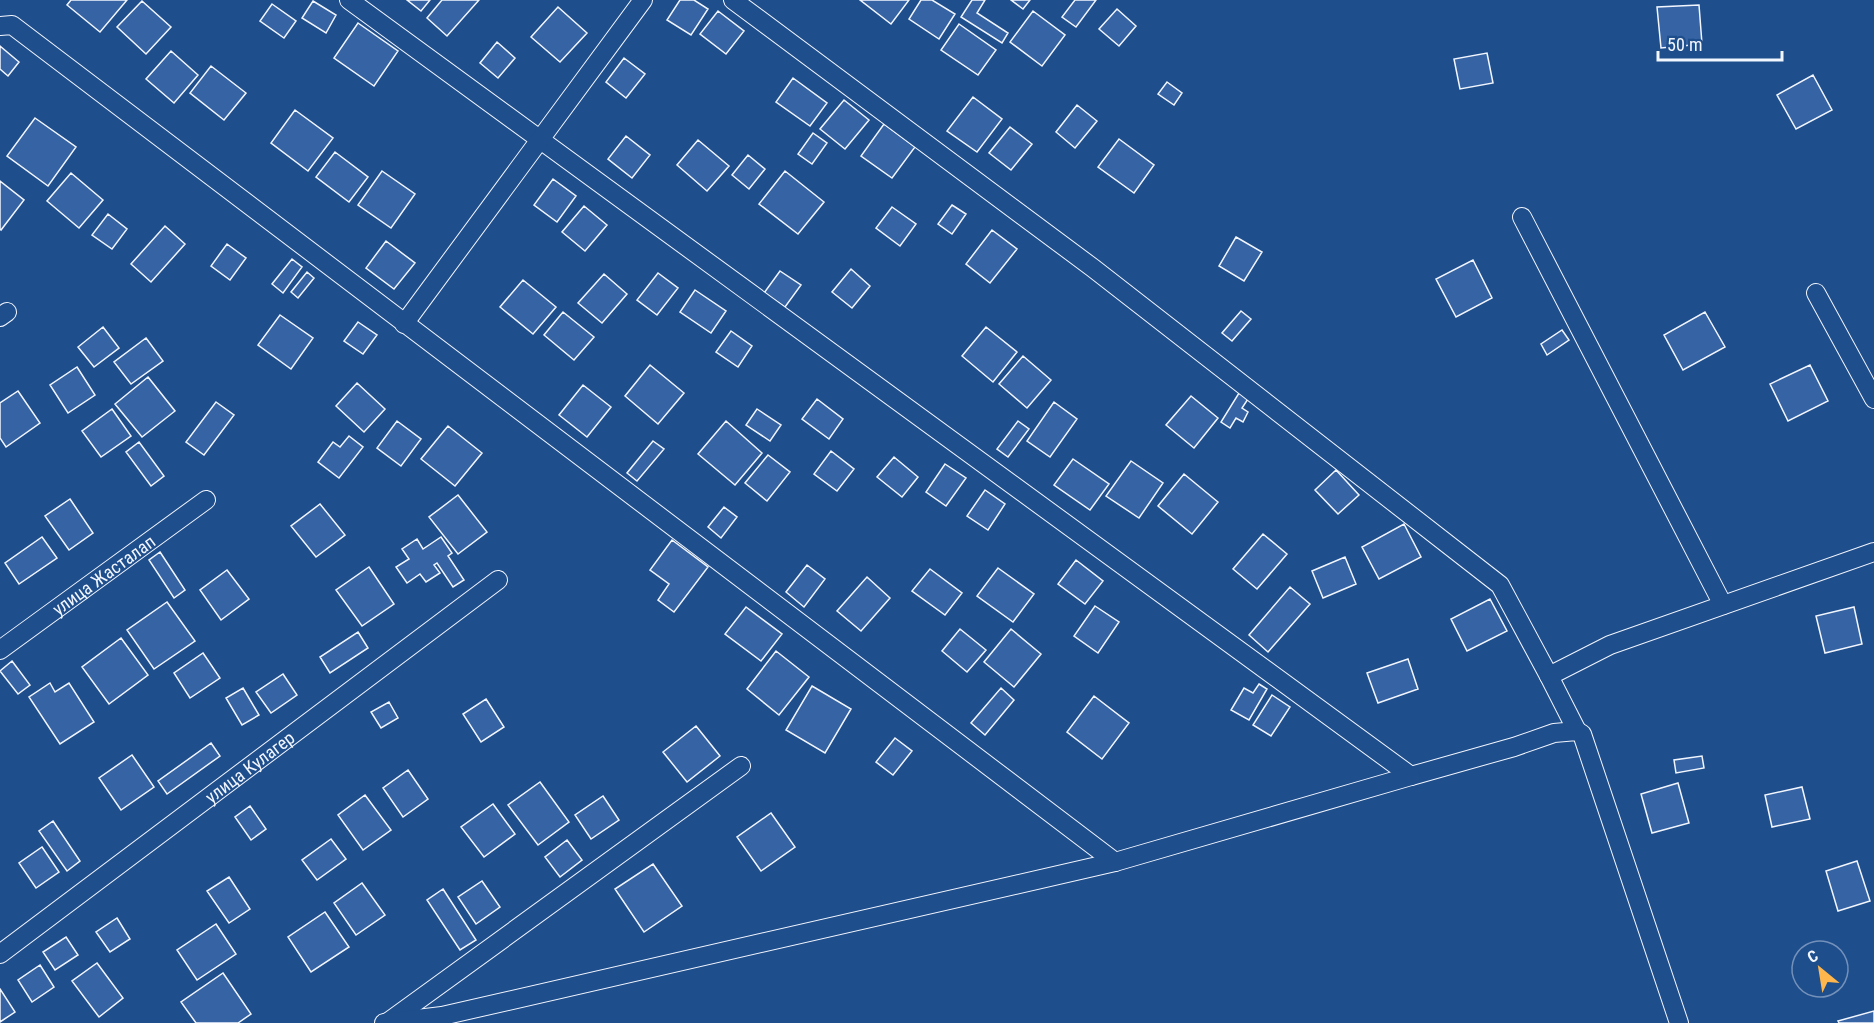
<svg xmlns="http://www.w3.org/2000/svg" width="1874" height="1023" font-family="'Roboto Condensed',sans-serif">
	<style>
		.building { fill: #3563a3; stroke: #f2f6ff; stroke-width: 1.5 }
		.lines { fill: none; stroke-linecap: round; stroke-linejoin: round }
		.minor-casing { stroke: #f2f6ff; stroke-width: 20 }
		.minor { stroke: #1f4e8c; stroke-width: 18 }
		.labels { text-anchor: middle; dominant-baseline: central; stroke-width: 4.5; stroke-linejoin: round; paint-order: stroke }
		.street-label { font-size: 18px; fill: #f2f6ff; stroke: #1f4e8c }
	</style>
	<rect width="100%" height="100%" fill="#1f4e8c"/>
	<path class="building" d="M 71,0 L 127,0 L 100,32 L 67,5 Z
		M 407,0 L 430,0 L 421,11 Z
		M 442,0 L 479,0 L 447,36 L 427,18 Z
		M 680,0 L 694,0 L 708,9 L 691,35 L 667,20 Z
		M 860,0 L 909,0 L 891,24 Z
		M 921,0 L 932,0 L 955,14 L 939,39 L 909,19 Z
		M 972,0 L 985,0 L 977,13 L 1008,33 L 1002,43 L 961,17 Z
		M 1011,0 L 1030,0 L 1023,9 Z
		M 1075,0 L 1096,0 L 1076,27 L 1062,17 Z
		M 142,1 L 171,27 L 146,54 L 117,27 Z
		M 313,1 L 336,15 L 326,33 L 302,18 Z
		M 272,4 L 296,21 L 284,38 L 260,21 Z
		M 1699,5 L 1702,44 L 1661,48 L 1657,7 Z
		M 558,7 L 587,33 L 560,62 L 531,37 Z
		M 1117,9 L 1136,26 L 1119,46 L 1099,29 Z
		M 718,11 L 744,31 L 726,54 L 700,34 Z
		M 1033,11 L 1065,35 L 1042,66 L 1010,42 Z
		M 358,23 L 398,51 L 374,86 L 334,58 Z
		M 959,24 L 996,50 L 978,75 L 941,50 Z
		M 497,42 L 515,58 L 498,78 L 480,63 Z
		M 0,46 L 19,62 L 8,76 L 0,69 Z
		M 171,51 L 198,75 L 174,103 L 146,79 Z
		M 1487,53 L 1493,83 L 1460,89 L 1454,59 Z
		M 624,58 L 645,74 L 626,98 L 606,82 Z
		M 211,66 L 246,93 L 224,120 L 190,93 Z
		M 1813,75 L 1832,110 L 1796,129 L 1777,95 Z
		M 793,78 L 827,103 L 810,126 L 776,102 Z
		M 1167,82 L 1182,93 L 1174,105 L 1158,94 Z
		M 973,97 L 1002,119 L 977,152 L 947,131 Z
		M 844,100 L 869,120 L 845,149 L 820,129 Z
		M 1077,105 L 1097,121 L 1075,148 L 1056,132 Z
		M 295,110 L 333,138 L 308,171 L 271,143 Z
		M 35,118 L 76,147 L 48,186 L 7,156 Z
		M 884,124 L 915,147 L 892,178 L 861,156 Z
		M 1010,127 L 1032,144 L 1011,170 L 989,153 Z
		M 813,133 L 827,143 L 812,164 L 798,154 Z
		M 626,136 L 650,155 L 632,178 L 608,159 Z
		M 1119,139 L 1154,165 L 1134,193 L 1098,167 Z
		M 698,140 L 729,166 L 707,191 L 677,165 Z
		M 335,152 L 368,177 L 349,202 L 316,177 Z
		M 748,155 L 765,169 L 749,189 L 732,175 Z
		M 382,171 L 415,194 L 391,228 L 358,205 Z
		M 785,171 L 824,202 L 798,234 L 759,204 Z
		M 71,173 L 103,200 L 79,228 L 47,201 Z
		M 553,179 L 576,196 L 557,222 L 534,205 Z
		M 0,181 L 24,200 L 1,230 L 0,229 Z
		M 952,205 L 966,214 L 952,234 L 938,224 Z
		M 584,206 L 607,225 L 585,251 L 562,232 Z
		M 892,207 L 916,224 L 900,246 L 876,228 Z
		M 108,214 L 127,229 L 112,249 L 92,235 Z
		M 165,226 L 185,244 L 151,282 L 131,264 Z
		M 992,230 L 1017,249 L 990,283 L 966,264 Z
		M 1236,237 L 1262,252 L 1244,281 L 1219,266 Z
		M 386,241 L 415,263 L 394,289 L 366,268 Z
		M 227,244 L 246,258 L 230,280 L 211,266 Z
		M 292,259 L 302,267 L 283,293 L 272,284 Z
		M 1473,260 L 1492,298 L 1456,317 L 1436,279 Z
		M 851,269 L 870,286 L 852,308 L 832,292 Z
		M 780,271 L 801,285 L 785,307 L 764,293 Z
		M 307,272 L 314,278 L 298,298 L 291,292 Z
		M 658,273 L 678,288 L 657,315 L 637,300 Z
		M 604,274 L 627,294 L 602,323 L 578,303 Z
		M 523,280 L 556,307 L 533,334 L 500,307 Z
		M 695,290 L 726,311 L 711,333 L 680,312 Z
		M 1241,311 L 1251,319 L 1232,341 L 1222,333 Z
		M 563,312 L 594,337 L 574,360 L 544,335 Z
		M 1705,312 L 1725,347 L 1683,370 L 1664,335 Z
		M 280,315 L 313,338 L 291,369 L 258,345 Z
		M 358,322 L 377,335 L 363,354 L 344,341 Z
		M 103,327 L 119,348 L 94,367 L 78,347 Z
		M 986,327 L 1017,352 L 993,382 L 962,356 Z
		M 1562,330 L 1569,340 L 1547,355 L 1541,344 Z
		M 731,331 L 752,346 L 738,367 L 716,352 Z
		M 146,338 L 163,361 L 131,384 L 114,362 Z
		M 1023,356 L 1051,380 L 1027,408 L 999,384 Z
		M 650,365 L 684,393 L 658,424 L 625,396 Z
		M 1810,365 L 1828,401 L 1788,421 L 1770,384 Z
		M 77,367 L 95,395 L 68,413 L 50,385 Z
		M 148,377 L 175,411 L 142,437 L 115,404 Z
		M 357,383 L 385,409 L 364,432 L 336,406 Z
		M 583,385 L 611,407 L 587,437 L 559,415 Z
		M 18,391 L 40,423 L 6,447 L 0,438 L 0,403 Z
		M 1239,393 L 1248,399 L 1242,408 L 1248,412 L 1243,422 L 1236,418 L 1230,428 L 1221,422 Z
		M 1191,396 L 1218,418 L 1194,448 L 1166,425 Z
		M 817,399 L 843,419 L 829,439 L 802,419 Z
		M 216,402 L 234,415 L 204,455 L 186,442 Z
		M 1054,402 L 1077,419 L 1050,457 L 1027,441 Z
		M 112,409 L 131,436 L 101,457 L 82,431 Z
		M 757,409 L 781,425 L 770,441 L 746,425 Z
		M 397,421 L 421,439 L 401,466 L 377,448 Z
		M 726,421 L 762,453 L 735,485 L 698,454 Z
		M 1018,421 L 1029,429 L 1008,457 L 997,449 Z
		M 448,426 L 482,453 L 455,486 L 421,459 Z
		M 349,436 L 363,447 L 339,478 L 318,462 L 333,442 L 340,447 Z
		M 653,441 L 664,449 L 637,481 L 627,473 Z
		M 139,442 L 164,476 L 151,486 L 126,452 Z
		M 831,451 L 854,469 L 837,491 L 814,474 Z
		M 768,455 L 790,472 L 767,501 L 745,483 Z
		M 894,457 L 918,477 L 902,497 L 877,477 Z
		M 1073,459 L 1109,484 L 1090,510 L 1054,485 Z
		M 1131,461 L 1163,483 L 1139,518 L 1106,496 Z
		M 945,464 L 966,478 L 946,506 L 926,492 Z
		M 1336,470 L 1359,495 L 1338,514 L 1315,490 Z
		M 1184,474 L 1218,502 L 1192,534 L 1158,506 Z
		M 985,490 L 1005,504 L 988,530 L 967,516 Z
		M 458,495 L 487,532 L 458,554 L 429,517 Z
		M 70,499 L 93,533 L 69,550 L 45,516 Z
		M 320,504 L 345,535 L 316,557 L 291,526 Z
		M 724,507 L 737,517 L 721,538 L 708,527 Z
		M 1404,524 L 1421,557 L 1379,579 L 1362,547 Z
		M 1263,534 L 1287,554 L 1257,589 L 1233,569 Z
		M 42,537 L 57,558 L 19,584 L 5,563 Z
		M 441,537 L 452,553 L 448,556 L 464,580 L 453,587 L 437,563 L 434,565 L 440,573 L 426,582 L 420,574 L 407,583 L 396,567 L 409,559 L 402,549 L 417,539 L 423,549 Z
		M 672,540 L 708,567 L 674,612 L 658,600 L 669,584 L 650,570 Z
		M 160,552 L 185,590 L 174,598 L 149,560 Z
		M 1345,557 L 1356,584 L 1323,598 L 1312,571 Z
		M 1076,560 L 1103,581 L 1085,604 L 1058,584 Z
		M 807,565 L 825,579 L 804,607 L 786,592 Z
		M 369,567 L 394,604 L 362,626 L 336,590 Z
		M 998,568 L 1034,594 L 1013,622 L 977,596 Z
		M 930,569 L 962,593 L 945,615 L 912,591 Z
		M 227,570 L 249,599 L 221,620 L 200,590 Z
		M 867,577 L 890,598 L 861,631 L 837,611 Z
		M 1290,587 L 1310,604 L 1268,652 L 1249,635 Z
		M 1490,599 L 1507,631 L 1467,651 L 1451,619 Z
		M 167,602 L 195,641 L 154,669 L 127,630 Z
		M 1095,606 L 1119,622 L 1098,653 L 1074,636 Z
		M 746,607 L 782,634 L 761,661 L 725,634 Z
		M 1854,607 L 1862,644 L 1825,653 L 1816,616 Z
		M 960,629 L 986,650 L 967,672 L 942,651 Z
		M 1011,629 L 1041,654 L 1014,687 L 984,662 Z
		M 358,632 L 368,648 L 330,673 L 320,657 Z
		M 121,638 L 148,675 L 109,704 L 82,667 Z
		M 776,651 L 809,677 L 779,715 L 747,689 Z
		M 203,653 L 220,678 L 190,698 L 174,673 Z
		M 1408,659 L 1418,689 L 1378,703 L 1367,673 Z
		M 12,661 L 30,685 L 18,694 L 0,671 Z
		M 283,674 L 297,695 L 271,713 L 256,692 Z
		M 50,683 L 55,692 L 69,683 L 94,722 L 60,744 L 29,697 Z
		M 1259,684 L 1267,689 L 1249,720 L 1231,710 L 1244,688 L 1253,693 Z
		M 812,686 L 851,709 L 825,753 L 786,730 Z
		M 243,688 L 259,715 L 242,725 L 226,698 Z
		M 1001,688 L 1014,700 L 985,735 L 971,723 Z
		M 1272,695 L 1290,707 L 1271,736 L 1253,725 Z
		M 1094,696 L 1129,723 L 1102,759 L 1067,732 Z
		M 486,699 L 504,727 L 481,742 L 463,714 Z
		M 389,702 L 398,718 L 381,728 L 371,712 Z
		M 696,726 L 720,756 L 687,782 L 663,752 Z
		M 895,738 L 912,751 L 893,775 L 876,762 Z
		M 211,743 L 220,756 L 167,794 L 158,781 Z
		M 132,755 L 154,787 L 121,810 L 99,778 Z
		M 1702,756 L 1704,768 L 1676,773 L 1674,760 Z
		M 408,770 L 428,799 L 403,817 L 383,788 Z
		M 540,782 L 569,822 L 538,845 L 508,805 Z
		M 1678,783 L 1689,823 L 1652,833 L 1641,794 Z
		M 1802,787 L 1810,819 L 1772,827 L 1765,795 Z
		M 365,795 L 391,830 L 363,850 L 338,815 Z
		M 603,796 L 619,820 L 591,839 L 575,815 Z
		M 493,804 L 515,834 L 484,857 L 461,827 Z
		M 250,806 L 266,829 L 251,840 L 235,817 Z
		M 771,813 L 795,847 L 761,871 L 737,837 Z
		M 53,821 L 80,861 L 67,871 L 39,831 Z
		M 331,839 L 346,859 L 317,880 L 302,860 Z
		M 567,840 L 582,860 L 560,877 L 545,857 Z
		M 42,847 L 59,872 L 36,888 L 19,863 Z
		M 1857,861 L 1870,901 L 1838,911 L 1826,871 Z
		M 653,864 L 682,906 L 644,932 L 615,889 Z
		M 229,877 L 250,909 L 229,923 L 207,891 Z
		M 482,881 L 500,907 L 476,924 L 458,897 Z
		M 362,883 L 385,915 L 356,935 L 334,903 Z
		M 443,889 L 476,940 L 460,950 L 427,900 Z
		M 325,912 L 349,947 L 311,972 L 288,937 Z
		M 117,918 L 130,939 L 110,952 L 96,932 Z
		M 216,924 L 236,954 L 197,980 L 177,950 Z
		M 66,937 L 78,955 L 55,970 L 43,952 Z
		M 97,963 L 123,998 L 99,1017 L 72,981 Z
		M 40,965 L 54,987 L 32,1002 L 18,980 Z
		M 223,973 L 251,1014 L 238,1023 L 196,1023 L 181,1002 Z
		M 0,989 L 15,1012 L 0,1022 Z
		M 1874,1011 L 1874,1023 L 1839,1023 L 1838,1021 Z"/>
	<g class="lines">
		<g class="minor-casing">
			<g id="minor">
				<path d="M 349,0 L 1411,776 L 1514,747 L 1554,733 L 1577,731 L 1582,734 L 1679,1023"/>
				<path d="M 733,0 L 1093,268 L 1500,585 L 1549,676"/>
				<path d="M 0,26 L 12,25 L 1115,862"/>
				<path d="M 1522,217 L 1723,605"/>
				<path d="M 1816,293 L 1874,399"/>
				<path d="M 0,317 L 7,312"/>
				<path d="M 404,324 L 643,0"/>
				<path id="s1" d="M 0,650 L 206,500"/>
				<path d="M 1577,731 L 1549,676 L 1610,645 L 1874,552"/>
				<path id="s2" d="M 0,954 L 498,580"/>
				<path d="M 388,1022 L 741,766"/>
				<path d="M 384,1023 L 442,1016 L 1115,862 L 1411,776"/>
			</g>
		</g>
		<use href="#minor" class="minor"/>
	</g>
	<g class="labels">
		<g class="street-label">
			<text stroke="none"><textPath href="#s1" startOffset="128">улица Жасталап</textPath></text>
			<text stroke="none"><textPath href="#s2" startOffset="312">улица Кулагер</textPath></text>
		</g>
	</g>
	<g transform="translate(1820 969) rotate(330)"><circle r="28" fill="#1f4e8c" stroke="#7391ba" stroke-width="1.5"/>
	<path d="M0-4.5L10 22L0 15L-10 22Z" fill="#ffb74d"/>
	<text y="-9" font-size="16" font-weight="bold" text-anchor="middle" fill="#f2f6ff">С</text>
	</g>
	<path d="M1658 51v9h124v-9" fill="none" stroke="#f2f6ff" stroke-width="3"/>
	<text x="1667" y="51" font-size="18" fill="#f2f6ff" stroke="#1f4e8c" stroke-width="4.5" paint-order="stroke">50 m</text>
</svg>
